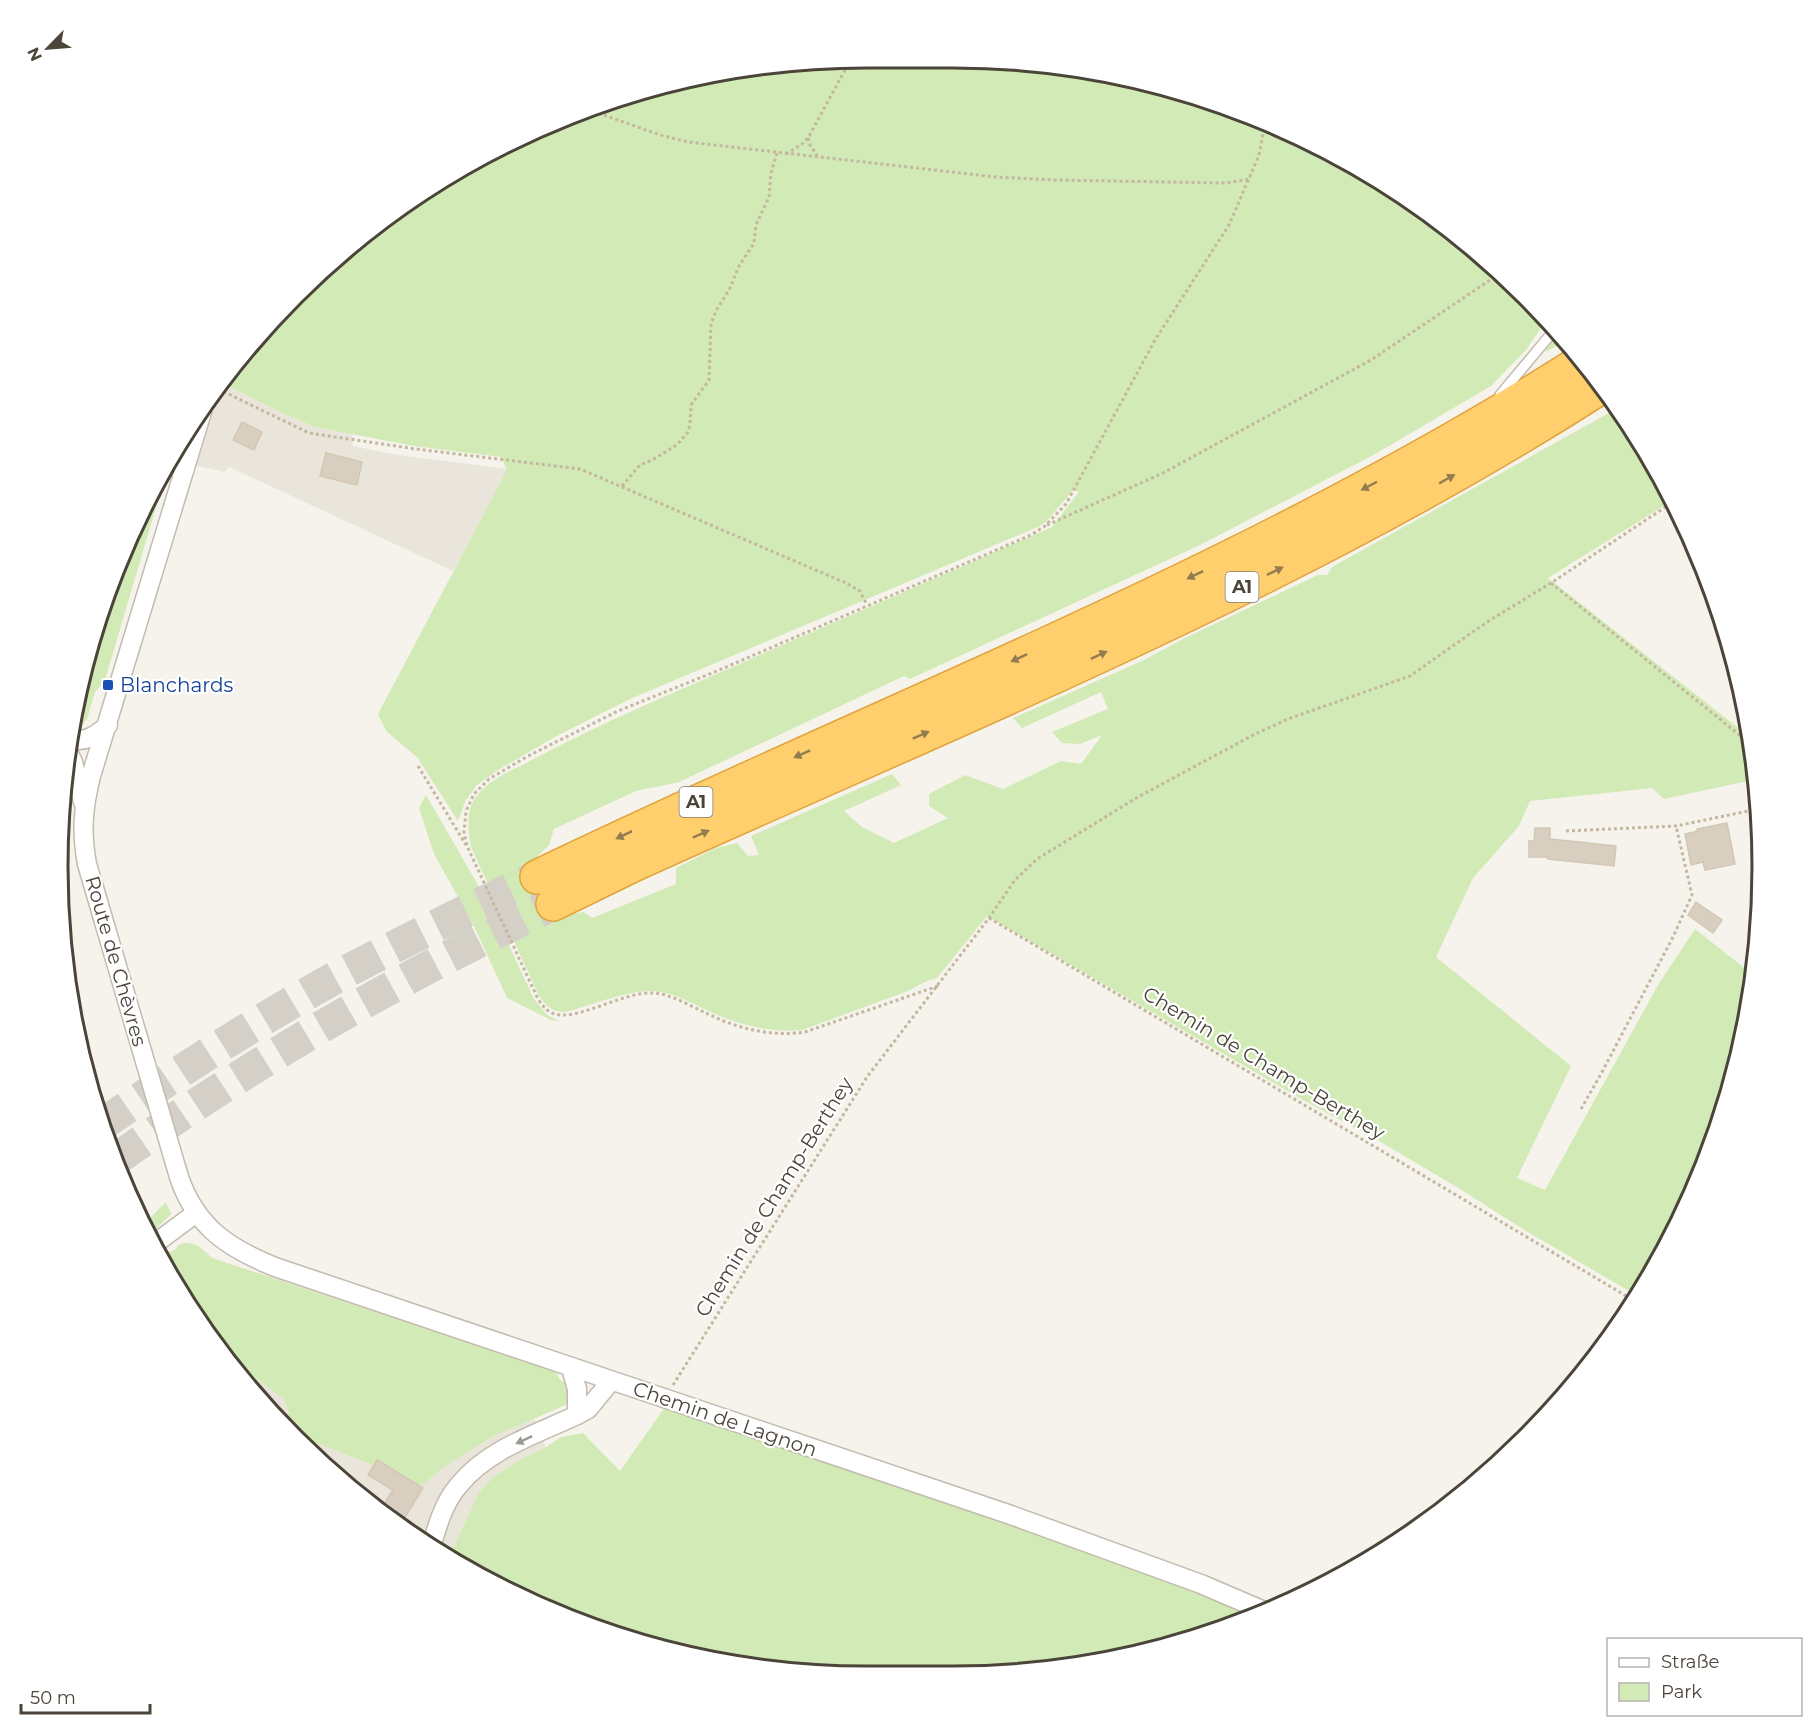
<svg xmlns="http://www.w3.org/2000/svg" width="1820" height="1734" font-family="Montserrat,sans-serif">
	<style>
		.residential { fill: #eae5da }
		.green { fill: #d2eab5 }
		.parking { fill: #e5e3e0 }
		.building { fill: #d8cfc1; stroke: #d3c7b4; stroke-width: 1.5 }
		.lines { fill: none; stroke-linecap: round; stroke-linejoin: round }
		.motorway-tunnel { stroke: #d4d0c8; stroke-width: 33; stroke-dasharray: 33 16; stroke-linecap: butt }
		.service-casing { stroke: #c2bbae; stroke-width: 12 }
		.minor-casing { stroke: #c2bbae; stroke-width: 21 }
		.motorway-casing { stroke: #e0a43c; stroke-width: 36 }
		.path { stroke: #c4b79f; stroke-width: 3; stroke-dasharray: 3 3; stroke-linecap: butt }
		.service { stroke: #fff; stroke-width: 9 }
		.minor { stroke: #fff; stroke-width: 18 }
		.motorway { stroke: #ffcf6e; stroke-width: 33 }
		.oneway { fill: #937c4e }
		.oneway2 { fill: #9c9892 }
		.transit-dot { fill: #1a4fb4; stroke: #fff; stroke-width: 2 }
		.labels { text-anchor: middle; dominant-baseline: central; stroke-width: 4.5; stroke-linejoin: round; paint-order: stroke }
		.shield { fill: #fff; stroke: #817c74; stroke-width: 1.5 }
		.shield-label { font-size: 18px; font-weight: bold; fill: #4b4439 }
		.transit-label { font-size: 20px; fill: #164399; stroke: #fff; text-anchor: start }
		.street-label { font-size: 20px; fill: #4b4439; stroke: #fff }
		.rim { fill: none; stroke: #4b4439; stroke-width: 3 }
	</style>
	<rect width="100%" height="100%" fill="#f6f3ec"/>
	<path class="residential" d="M 224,381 L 227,382 L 228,386 L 282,413 L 315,427 L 352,434 L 353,446 L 398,455 L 508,469 L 453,571 L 229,467 L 225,472 L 193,465 L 214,394 Z
		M 226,1356 L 285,1400 L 293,1432 L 258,1401 Z
		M 534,1418 L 546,1447 L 519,1460 L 493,1477 L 478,1494 L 449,1558 L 417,1540 L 300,1438 L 322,1445 L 374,1466 L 445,1466 L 492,1437 Z"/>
	<path class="green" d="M 867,57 L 1006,59 L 1163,85 L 1312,141 L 1446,225 L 1547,319 L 1526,350 L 1491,386 L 1377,453 L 1202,544 L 910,679 L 904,676 L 679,782 L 636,791 L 554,829 L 549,845 L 534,860 L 570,914 L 584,912 L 592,918 L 676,884 L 676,868 L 716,848 L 737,843 L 748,856 L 759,855 L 751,836 L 892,774 L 901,785 L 844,811 L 862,827 L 894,843 L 948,818 L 929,806 L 929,794 L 965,775 L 1003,789 L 1061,761 L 1081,764 L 1102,735 L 1080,744 L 1062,743 L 1052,732 L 1108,709 L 1101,692 L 1022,728 L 1013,718 L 1144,660 L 1183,639 L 1318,575 L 1327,575 L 1332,567 L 1609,413 L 1610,407 L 1614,405 L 1655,462 L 1671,499 L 1665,505 L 1548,578 L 1751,738 L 1756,762 L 1757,779 L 1664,799 L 1652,788 L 1530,801 L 1519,826 L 1473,878 L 1436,957 L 1571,1066 L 1517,1178 L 1545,1190 L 1658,985 L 1695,929 L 1752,974 L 1735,1077 L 1679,1226 L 1636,1295 L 1526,1231 L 1460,1189 L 1379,1141 L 1303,1100 L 987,916 L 937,978 L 927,981 L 908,991 L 802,1030 C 776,1033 749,1027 725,1018 C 700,1009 678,992 651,991 C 629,990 589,1006 566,1012 C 552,1012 547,1007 539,996 L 471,847 C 467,824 465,805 484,788 C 497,776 515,769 530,761 C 575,737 620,716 666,696 C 794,640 923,584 1052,527 L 1079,492 L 1073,490 L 1047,521 L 1040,526 L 630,699 L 555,737 L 498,770 L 477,785 L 466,800 L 458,821 L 417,757 L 386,731 L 378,714 L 507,470 L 501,457 L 414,446 L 315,427 L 282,413 L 228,386 L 227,382 L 224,381 L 258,333 L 374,224 L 557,119 L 709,73 Z
		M 1560,331 L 1567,340 L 1546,352 L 1547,347 Z
		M 172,453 L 105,680 L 95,692 L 87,719 L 83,724 L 73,722 L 100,607 L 165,462 Z
		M 426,795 L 492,909 L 534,999 L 547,1015 L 559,1021 L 551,1020 L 507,998 L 473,924 L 434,854 L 419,808 Z
		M 166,1202 L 171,1214 L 149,1236 L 144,1224 Z
		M 184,1243 C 198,1243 202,1249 212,1258 L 555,1371 L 560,1380 L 567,1384 L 569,1393 L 568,1404 L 492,1437 L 445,1466 L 422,1485 L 322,1445 L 300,1438 L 293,1432 L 285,1400 L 226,1356 L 166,1272 L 157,1253 L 161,1249 L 171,1252 L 177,1248 L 178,1245 Z
		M 665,1407 L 1007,1522 L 1197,1591 L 1253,1616 L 1213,1634 L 1058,1670 L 867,1677 L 709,1661 L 557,1615 L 449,1558 L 478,1494 L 493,1477 L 519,1460 L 546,1447 L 561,1437 L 583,1433 L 620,1471 Z"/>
	<path class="parking" d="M 239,1375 L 281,1401 L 273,1414 L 258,1401 Z"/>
	<path class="building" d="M 242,422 L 262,432 L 254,450 L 233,440 Z
		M 326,453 L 362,462 L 357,485 L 320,476 Z
		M 1727,823 L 1735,864 L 1705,870 L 1703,862 L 1691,865 L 1685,834 L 1698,831 L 1697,829 Z
		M 1535,828 L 1550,828 L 1550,839 L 1616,846 L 1614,866 L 1548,859 L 1548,857 L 1529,857 L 1529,841 L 1534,841 Z
		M 1696,902 L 1722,920 L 1713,933 L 1688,915 Z
		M 377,1460 L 423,1488 L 402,1522 L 381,1509 L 393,1490 L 368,1475 Z"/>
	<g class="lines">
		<path class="motorway-tunnel" d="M 100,1126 C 178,1072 258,1020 342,974 C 406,940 471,908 537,877
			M 115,1160 C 204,1097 298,1038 394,986 C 446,957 500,931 553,904"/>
		<g class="service-casing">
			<path id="service" d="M 1500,395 L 1556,328"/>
		</g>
		<g class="minor-casing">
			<path id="minor" d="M 202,412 L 91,776 C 83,809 81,831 87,864 L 179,1177 C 196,1227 228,1248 275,1267 L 1011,1515 L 1201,1584 L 1264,1611
				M 69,738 C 84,744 97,735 108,725
				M 67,750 L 73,762 L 83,802
				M 153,1245 L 196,1213
				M 571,1368 L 577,1389 L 577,1415
				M 431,1548 C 437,1526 444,1502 459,1485 C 488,1449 537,1434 577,1415 L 588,1409 L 611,1381"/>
		</g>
		<g class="motorway-casing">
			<path id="motorway" d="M 537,877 C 887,708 1253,571 1582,361
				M 553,904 L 635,864 C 961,716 1298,582 1601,387"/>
		</g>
		<path class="path" d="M 587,109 L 660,135 L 688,142 L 996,177 L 1055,180 L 1226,183 L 1250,179
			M 808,138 L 810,145 L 818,157
			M 786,154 L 802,144 L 808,138 L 851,59
			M 218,389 L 309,433 L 416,449 L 580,469 L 846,583 L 860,591 L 867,605
			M 622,486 L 640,465 L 654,459 L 678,444 L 688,432 L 690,424 L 691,405 L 709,380 L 711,324 L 716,311 L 730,288 L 739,266 L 754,243 L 756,225 L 769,197 L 771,173 L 777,153
			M 1047,525 L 1163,473 L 1371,360 L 1499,274
			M 1551,583 L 1752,745
			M 418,766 L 466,845
			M 1566,831 L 1676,826 L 1758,809
			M 989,918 L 1633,1300
			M 938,986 L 805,1032 C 773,1037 739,1029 710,1015 C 692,1007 674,995 654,993 C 624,991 578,1021 555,1014 C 547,1012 543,1006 538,999 L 467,846 L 464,832 L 466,811 L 474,794 L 489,779 L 528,756 L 618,711 L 717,671 L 1031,535 L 1045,526 L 1066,504 L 1155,340 L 1229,225 L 1259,155 L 1265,123
			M 1581,1109 L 1601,1074 L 1673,937 L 1692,895 L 1676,826
			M 673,1385 L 867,1077 L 989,918 L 1015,880 L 1037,859 L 1138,797 L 1255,734 L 1288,719 L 1410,676 L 1487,622 L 1551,583 L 1673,502"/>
		<use href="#service" class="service"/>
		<use href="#minor" class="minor"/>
		<use href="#motorway" class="motorway"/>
	</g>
	<defs><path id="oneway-solid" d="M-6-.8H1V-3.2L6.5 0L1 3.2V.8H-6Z" transform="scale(1.5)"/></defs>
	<g class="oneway">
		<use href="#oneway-solid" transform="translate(1447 479) rotate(-29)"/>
		<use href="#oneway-solid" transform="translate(1369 486) rotate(152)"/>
		<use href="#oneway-solid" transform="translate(1275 571) rotate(-26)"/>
		<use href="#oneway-solid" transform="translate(1195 575) rotate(154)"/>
		<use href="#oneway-solid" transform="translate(1099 655) rotate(-25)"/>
		<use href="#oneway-solid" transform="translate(1019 658) rotate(155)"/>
		<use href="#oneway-solid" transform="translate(921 735) rotate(-24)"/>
		<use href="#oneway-solid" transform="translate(802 754) rotate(156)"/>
		<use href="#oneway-solid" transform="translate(701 834) rotate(-24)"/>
		<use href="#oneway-solid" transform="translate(624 835) rotate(154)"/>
	</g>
	<use class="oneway2" href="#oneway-solid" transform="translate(524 1440) rotate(155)"/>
	<rect class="transit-dot" x="102" y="679" width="12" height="12" rx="3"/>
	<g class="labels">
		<g class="shield">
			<rect x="1225.5" y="572" width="33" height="30" rx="4.5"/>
			<rect x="679.5" y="787" width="33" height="30" rx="4.5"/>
		</g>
		<g class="shield-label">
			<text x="1242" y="587">A1</text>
			<text x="696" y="802">A1</text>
		</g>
		<g class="transit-label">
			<text x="120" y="685">Blanchards</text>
		</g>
		<g class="street-label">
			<text transform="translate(116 961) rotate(74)">Route de Chèvres</text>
			<text transform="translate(1264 1063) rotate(31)">Chemin de Champ-Berthey</text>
			<text transform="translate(774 1197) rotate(-58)">Chemin de Champ-Berthey</text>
			<text transform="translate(725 1419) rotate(19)">Chemin de Lagnon</text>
		</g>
	</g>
	<path d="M0 0H1820V1734H0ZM867 68H953A799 799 0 0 1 1752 867V867A799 799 0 0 1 953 1666H867A799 799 0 0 1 68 867V867A799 799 0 0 1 867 68Z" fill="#fff" fill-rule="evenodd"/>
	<path class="rim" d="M867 68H953A799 799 0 0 1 1752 867V867A799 799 0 0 1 953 1666H867A799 799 0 0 1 68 867V867A799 799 0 0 1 867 68Z"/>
	<rect x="1607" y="1638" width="195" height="78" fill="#ffffff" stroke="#b7b4b0" stroke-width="1.5"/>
	<rect x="1619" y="1658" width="30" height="9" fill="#ffffff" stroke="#b7b4b0" stroke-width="1.5"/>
	<text x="1661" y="1668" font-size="18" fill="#4b4439">Straße</text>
	<rect x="1619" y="1683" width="30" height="18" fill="#d2eab5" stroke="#b7b4b0" stroke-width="1.5"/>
	<text x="1661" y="1698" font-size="18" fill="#4b4439">Park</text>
	<g transform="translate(48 48) rotate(245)" stroke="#ffffff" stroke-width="4.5" paint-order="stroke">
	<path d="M0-4.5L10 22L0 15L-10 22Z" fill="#4b4439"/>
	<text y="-9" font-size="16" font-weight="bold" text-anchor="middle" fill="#4b4439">N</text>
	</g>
	<path d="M21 1704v9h129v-9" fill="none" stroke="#4b4439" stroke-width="3"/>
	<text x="30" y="1704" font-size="18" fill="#4b4439" stroke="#ffffff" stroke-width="4.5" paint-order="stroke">50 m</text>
</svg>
